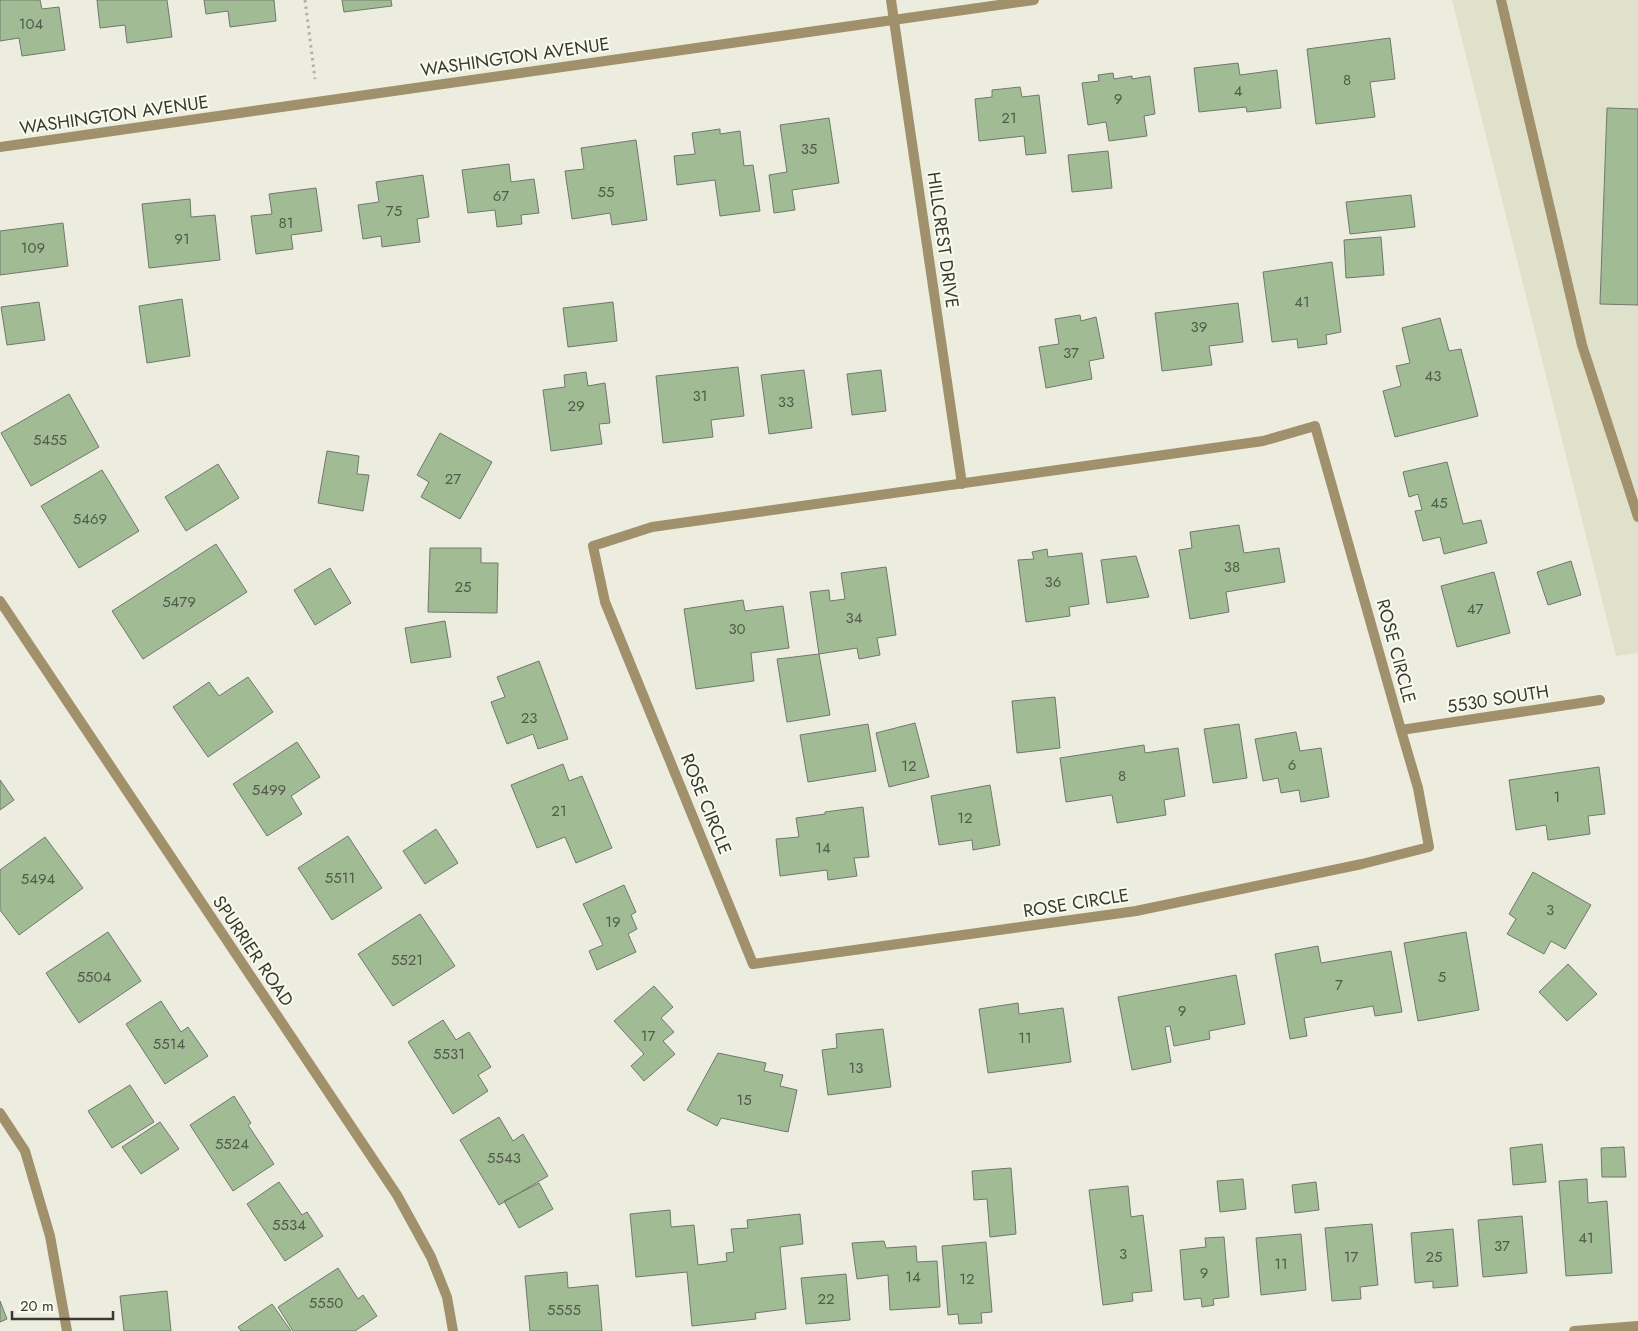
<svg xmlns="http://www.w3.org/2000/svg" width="1638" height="1331" font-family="Jost,sans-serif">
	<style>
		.built { fill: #dfe1cb }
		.building { fill: #a1bc95; stroke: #70786d }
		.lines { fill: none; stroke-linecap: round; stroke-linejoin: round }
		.path { stroke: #b1b2a7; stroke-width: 3; stroke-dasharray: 2.5 4; stroke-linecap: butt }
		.lane { stroke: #a0906b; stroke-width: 10 }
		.street { stroke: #a0906b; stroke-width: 10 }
		.labels { text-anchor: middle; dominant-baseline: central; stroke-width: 4; stroke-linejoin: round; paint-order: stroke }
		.number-label { font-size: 15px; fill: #535a4c }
		.street-label { font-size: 18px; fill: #393934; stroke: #f9fbec }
	</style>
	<rect width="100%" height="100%" fill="#eceddf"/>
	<path class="built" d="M 1452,0 L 1638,0 L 1638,653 L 1616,656 Z"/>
	<path class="building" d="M 0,0 L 40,0 L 42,9 L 59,7 L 65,50 L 22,56 L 19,38 L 0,41 Z
		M 97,0 L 167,0 L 172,37 L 127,43 L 125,25 L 100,28 Z
		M 204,0 L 274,0 L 276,21 L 230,27 L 228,11 L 206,14 Z
		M 342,0 L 391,0 L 392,6 L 344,12 Z
		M 1390,38 L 1395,79 L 1370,82 L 1375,117 L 1316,124 L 1307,49 Z
		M 1238,63 L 1240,75 L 1277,70 L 1281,108 L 1247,112 L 1246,107 L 1199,112 L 1194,68 Z
		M 1113,73 L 1114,79 L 1132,76 L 1132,79 L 1150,76 L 1155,114 L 1144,116 L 1147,136 L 1109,141 L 1106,122 L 1088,125 L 1082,83 L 1099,81 L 1098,75 Z
		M 1020,87 L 1022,97 L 1039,95 L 1046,153 L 1026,155 L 1024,136 L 979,141 L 975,99 L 992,97 L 992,90 Z
		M 1607,108 L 1638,109 L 1638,305 L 1600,304 Z
		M 829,118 L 839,183 L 792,190 L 795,210 L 774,213 L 769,175 L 787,172 L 780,125 Z
		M 720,129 L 720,134 L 740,131 L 744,166 L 753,165 L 760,211 L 720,216 L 715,180 L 677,185 L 674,156 L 695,154 L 692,133 Z
		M 636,140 L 647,220 L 612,225 L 610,213 L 572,219 L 565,171 L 584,169 L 581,148 Z
		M 1108,151 L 1112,188 L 1072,192 L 1068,155 Z
		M 509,164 L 511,182 L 534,179 L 539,213 L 521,215 L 522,224 L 497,227 L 495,210 L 468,213 L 462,170 Z
		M 423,175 L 429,217 L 417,219 L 420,242 L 382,247 L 381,236 L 363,239 L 358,205 L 379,202 L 376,182 Z
		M 316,188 L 322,231 L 291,235 L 293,249 L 256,254 L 251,216 L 272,214 L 269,194 Z
		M 1411,195 L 1415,227 L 1350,234 L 1346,202 Z
		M 190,199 L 191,217 L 215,215 L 220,260 L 149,268 L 142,204 Z
		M 63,223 L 68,266 L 0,275 L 0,231 Z
		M 1381,237 L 1384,275 L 1346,278 L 1344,240 Z
		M 1332,262 L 1341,332 L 1326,335 L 1327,344 L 1298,348 L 1297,339 L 1272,342 L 1263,272 Z
		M 182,299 L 190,356 L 147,363 L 139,306 Z
		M 39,302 L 45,340 L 7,345 L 1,307 Z
		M 613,302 L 617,341 L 568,347 L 563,308 Z
		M 1238,303 L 1243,342 L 1209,346 L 1212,365 L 1162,371 L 1155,313 Z
		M 1080,315 L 1081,321 L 1096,317 L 1104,358 L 1089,361 L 1092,379 L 1046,388 L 1039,347 L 1059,344 L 1055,319 Z
		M 1440,318 L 1449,351 L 1461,349 L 1478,416 L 1395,437 L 1383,391 L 1401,386 L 1396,366 L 1410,363 L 1402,328 Z
		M 738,367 L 744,416 L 711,420 L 713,437 L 663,443 L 656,376 Z
		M 804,370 L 812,428 L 769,434 L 761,375 Z
		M 881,370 L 886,411 L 852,415 L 847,374 Z
		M 586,372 L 588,386 L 605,383 L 610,423 L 599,424 L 602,444 L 551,451 L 543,390 L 565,387 L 564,375 Z
		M 69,394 L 99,447 L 31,486 L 1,433 Z
		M 440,433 L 492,462 L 460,519 L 421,497 L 429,482 L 417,475 Z
		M 327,451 L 359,456 L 357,474 L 369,475 L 363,511 L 318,503 Z
		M 1447,462 L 1463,524 L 1481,520 L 1487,543 L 1444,554 L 1440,537 L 1423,541 L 1415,511 L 1422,510 L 1418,494 L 1409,497 L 1403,472 Z
		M 218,464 L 239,498 L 186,531 L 165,497 Z
		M 102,470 L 139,531 L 79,568 L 41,506 Z
		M 1239,525 L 1244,553 L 1279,548 L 1285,582 L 1226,592 L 1229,612 L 1190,619 L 1179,550 L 1192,548 L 1190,532 Z
		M 216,544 L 247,592 L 143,659 L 112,611 Z
		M 430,548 L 481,548 L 481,563 L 498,563 L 497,613 L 428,612 Z
		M 1047,549 L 1048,557 L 1082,553 L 1089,604 L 1069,607 L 1070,616 L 1026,622 L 1018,560 L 1034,559 L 1032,552 Z
		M 1136,556 L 1149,597 L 1107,603 L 1101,560 Z
		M 1571,561 L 1581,595 L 1548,605 L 1537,572 Z
		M 886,567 L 896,635 L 877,638 L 880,655 L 859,659 L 857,648 L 819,654 L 810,592 L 829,590 L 830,601 L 845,599 L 841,573 Z
		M 330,568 L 351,603 L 315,625 L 294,590 Z
		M 1494,572 L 1510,633 L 1457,647 L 1441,586 Z
		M 743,600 L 745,611 L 783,606 L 789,648 L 751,653 L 754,681 L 696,689 L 684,609 Z
		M 445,621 L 451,657 L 411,663 L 405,628 Z
		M 819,654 L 830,715 L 787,722 L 777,659 Z
		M 539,661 L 568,739 L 538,749 L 533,734 L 507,744 L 491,702 L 505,697 L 497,677 Z
		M 248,677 L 273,712 L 208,757 L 173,707 L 209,682 L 219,696 Z
		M 1055,697 L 1060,748 L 1017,753 L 1012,701 Z
		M 915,723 L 929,777 L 889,787 L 876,733 Z
		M 868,724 L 876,771 L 808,782 L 800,735 Z
		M 1239,724 L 1247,778 L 1213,783 L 1204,729 Z
		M 1296,732 L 1300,751 L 1321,748 L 1329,797 L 1301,802 L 1299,790 L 1281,793 L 1278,778 L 1263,781 L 1255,739 Z
		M 297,742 L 320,777 L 291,796 L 302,814 L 267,836 L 233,784 Z
		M 1144,745 L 1145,753 L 1178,748 L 1185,796 L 1164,800 L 1166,815 L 1117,823 L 1112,795 L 1066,802 L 1060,758 Z
		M 563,764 L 569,781 L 582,776 L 612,848 L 576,863 L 565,837 L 537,848 L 511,785 Z
		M 1599,767 L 1605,814 L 1588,816 L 1590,834 L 1548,840 L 1546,825 L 1516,830 L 1509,780 Z
		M 0,780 L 14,800 L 0,810 Z
		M 990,785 L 1000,845 L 973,850 L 972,840 L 939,845 L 931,796 Z
		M 863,807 L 869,857 L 854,858 L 857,876 L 828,880 L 827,870 L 780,876 L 776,839 L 799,837 L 796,818 L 825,814 L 825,812 Z
		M 436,829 L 458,863 L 425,884 L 403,851 Z
		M 348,836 L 382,888 L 332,920 L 298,868 Z
		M 45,837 L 83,888 L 19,935 L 0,910 L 0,870 Z
		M 1533,872 L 1591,905 L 1565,949 L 1551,941 L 1544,954 L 1507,934 L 1516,919 L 1509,914 Z
		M 624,885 L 636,912 L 631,915 L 637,929 L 628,934 L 636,952 L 597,970 L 589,951 L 603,945 L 583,904 Z
		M 420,914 L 455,966 L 393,1006 L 358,954 Z
		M 108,932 L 141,981 L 79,1023 L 46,973 Z
		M 1466,932 L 1479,1010 L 1418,1021 L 1404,943 Z
		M 1318,946 L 1321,963 L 1391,951 L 1402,1012 L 1375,1016 L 1373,1006 L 1304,1018 L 1307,1036 L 1290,1039 L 1275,954 Z
		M 1568,964 L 1597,994 L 1567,1021 L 1539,992 Z
		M 1236,975 L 1245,1024 L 1209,1031 L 1210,1039 L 1174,1046 L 1170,1026 L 1165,1027 L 1171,1062 L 1132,1070 L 1118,997 Z
		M 654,986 L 673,1007 L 661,1018 L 674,1032 L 663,1041 L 675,1054 L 644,1081 L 631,1066 L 644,1054 L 614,1021 Z
		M 161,1001 L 181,1032 L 188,1027 L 208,1056 L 165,1084 L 126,1024 Z
		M 1018,1003 L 1019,1014 L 1063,1008 L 1071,1062 L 988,1073 L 979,1009 Z
		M 443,1020 L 456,1040 L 469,1032 L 491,1067 L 478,1075 L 488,1091 L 453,1114 L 408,1042 Z
		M 883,1029 L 891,1087 L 828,1095 L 822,1050 L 837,1048 L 836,1034 Z
		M 718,1053 L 766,1063 L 764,1071 L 783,1075 L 780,1086 L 797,1090 L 788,1132 L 721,1118 L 717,1126 L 687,1110 Z
		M 130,1085 L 154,1122 L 112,1148 L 88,1111 Z
		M 234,1096 L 251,1123 L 248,1125 L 274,1164 L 233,1191 L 190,1125 Z
		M 499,1117 L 513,1141 L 523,1134 L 548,1176 L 499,1205 L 460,1140 Z
		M 160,1122 L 179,1149 L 141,1174 L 122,1147 Z
		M 1542,1144 L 1546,1182 L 1513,1185 L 1510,1148 Z
		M 1624,1147 L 1626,1177 L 1602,1177 L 1601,1148 Z
		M 1011,1168 L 1016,1234 L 990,1237 L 987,1199 L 974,1200 L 972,1171 Z
		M 1243,1179 L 1246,1209 L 1220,1212 L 1217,1181 Z
		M 1587,1179 L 1588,1203 L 1607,1201 L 1612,1273 L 1566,1276 L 1559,1181 Z
		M 279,1182 L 302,1215 L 307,1212 L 323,1236 L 285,1261 L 247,1204 Z
		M 1316,1182 L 1319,1210 L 1295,1213 L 1292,1185 Z
		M 539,1183 L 553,1209 L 519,1228 L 504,1201 Z
		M 1128,1186 L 1131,1217 L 1143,1215 L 1152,1291 L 1132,1293 L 1133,1301 L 1103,1305 L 1089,1190 Z
		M 670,1210 L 671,1227 L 694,1225 L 698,1265 L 727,1261 L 726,1253 L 734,1252 L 731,1229 L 748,1228 L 747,1220 L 800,1214 L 803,1244 L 780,1247 L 786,1309 L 755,1313 L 756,1319 L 692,1326 L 687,1272 L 636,1277 L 630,1214 Z
		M 1522,1216 L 1527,1273 L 1483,1277 L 1478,1220 Z
		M 1372,1224 L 1378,1285 L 1360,1287 L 1361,1299 L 1332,1301 L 1325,1228 Z
		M 1453,1229 L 1458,1286 L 1433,1288 L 1433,1281 L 1415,1283 L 1411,1233 Z
		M 1301,1234 L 1306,1290 L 1261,1295 L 1256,1238 Z
		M 1224,1237 L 1229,1297 L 1213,1299 L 1214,1305 L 1202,1307 L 1201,1298 L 1184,1300 L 1180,1250 L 1206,1247 L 1205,1238 Z
		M 884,1241 L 886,1248 L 916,1246 L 917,1262 L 937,1261 L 940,1307 L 890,1310 L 888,1275 L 857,1279 L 852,1243 Z
		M 986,1242 L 992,1312 L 981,1313 L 982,1323 L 959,1324 L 958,1314 L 948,1315 L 942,1246 Z
		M 338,1268 L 358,1299 L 363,1295 L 377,1316 L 355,1331 L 293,1331 L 278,1307 Z
		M 567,1272 L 568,1288 L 598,1285 L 602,1331 L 530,1331 L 525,1276 Z
		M 846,1274 L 850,1320 L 806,1324 L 801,1278 Z
		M 167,1291 L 171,1331 L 124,1331 L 120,1296 Z
		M 0,1301 L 7,1319 L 0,1322 Z
		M 272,1304 L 291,1331 L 241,1331 L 238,1327 Z"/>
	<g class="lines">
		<path class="path" d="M 305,0 L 315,79"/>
		<path class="lane" d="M 1501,0 L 1582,345 L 1638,517"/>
		<path class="street" d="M 891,0 L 962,484
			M 0,147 L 1034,0
			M 1315,426 L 1401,730 L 1418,788 L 1429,847 L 1362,864 L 1136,911 L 753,964 L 605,602 L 593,546 L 652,527 L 1263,441 Z
			M 0,601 L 397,1195 L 431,1257 L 447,1297 L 453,1331
			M 1401,730 L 1600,700
			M 0,1113 L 25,1151 L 50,1236 L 67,1331
			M 1574,1331 L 1638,1326"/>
	</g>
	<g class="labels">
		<g class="number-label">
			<text x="31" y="24">104</text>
			<text x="1347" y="80">8</text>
			<text x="1238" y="91">4</text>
			<text x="1118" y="99">9</text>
			<text x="1009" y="118">21</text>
			<text x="809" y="149">35</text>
			<text x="606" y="192">55</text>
			<text x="501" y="196">67</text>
			<text x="394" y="211">75</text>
			<text x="286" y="223">81</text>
			<text x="182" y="239">91</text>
			<text x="33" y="248">109</text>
			<text x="1302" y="302">41</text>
			<text x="1199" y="327">39</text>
			<text x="1071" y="353">37</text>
			<text x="1433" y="376">43</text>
			<text x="700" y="396">31</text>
			<text x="786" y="402">33</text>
			<text x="576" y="406">29</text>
			<text x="50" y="440">5455</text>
			<text x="453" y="479">27</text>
			<text x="1439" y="503">45</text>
			<text x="90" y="519">5469</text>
			<text x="1232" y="567">38</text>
			<text x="1053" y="582">36</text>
			<text x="463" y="587">25</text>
			<text x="179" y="602">5479</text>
			<text x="1475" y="609">47</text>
			<text x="854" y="618">34</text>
			<text x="737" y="629">30</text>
			<text x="529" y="718">23</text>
			<text x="1292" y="765">6</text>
			<text x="909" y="766">12</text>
			<text x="1122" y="776">8</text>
			<text x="269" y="790">5499</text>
			<text x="1557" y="797">1</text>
			<text x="559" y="811">21</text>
			<text x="965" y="818">12</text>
			<text x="823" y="848">14</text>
			<text x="340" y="878">5511</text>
			<text x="38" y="879">5494</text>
			<text x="1550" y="910">3</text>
			<text x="613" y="922">19</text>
			<text x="407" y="960">5521</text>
			<text x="94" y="977">5504</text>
			<text x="1442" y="977">5</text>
			<text x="1339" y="985">7</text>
			<text x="1182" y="1011">9</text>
			<text x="648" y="1036">17</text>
			<text x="1025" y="1038">11</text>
			<text x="169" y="1044">5514</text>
			<text x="449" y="1054">5531</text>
			<text x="856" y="1068">13</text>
			<text x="744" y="1100">15</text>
			<text x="232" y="1144">5524</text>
			<text x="504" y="1158">5543</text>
			<text x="289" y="1225">5534</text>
			<text x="1586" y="1238">41</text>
			<text x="1502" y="1246">37</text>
			<text x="1123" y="1254">3</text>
			<text x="1351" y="1257">17</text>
			<text x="1434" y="1257">25</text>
			<text x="1281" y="1264">11</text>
			<text x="1204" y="1273">9</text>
			<text x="913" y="1277">14</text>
			<text x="967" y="1279">12</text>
			<text x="826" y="1299">22</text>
			<text x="326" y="1303">5550</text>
			<text x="564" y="1310">5555</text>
		</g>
		<g class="street-label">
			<text transform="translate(515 57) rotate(-8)">WASHINGTON AVENUE</text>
			<text transform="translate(114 115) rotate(-8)">WASHINGTON AVENUE</text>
			<text transform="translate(943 240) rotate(82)">HILLCREST DRIVE</text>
			<text transform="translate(1396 651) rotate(75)">ROSE CIRCLE</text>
			<text transform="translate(1498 699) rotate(-9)">5530 SOUTH</text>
			<text transform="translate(706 804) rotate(68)">ROSE CIRCLE</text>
			<text transform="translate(1076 903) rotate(-9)">ROSE CIRCLE</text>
			<text transform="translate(253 951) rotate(56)">SPURRIER ROAD</text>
		</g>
	</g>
	<path d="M12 1311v8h101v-8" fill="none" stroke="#393934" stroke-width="2.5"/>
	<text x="20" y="1311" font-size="15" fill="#393934" stroke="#f9fbec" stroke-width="4" paint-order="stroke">20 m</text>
</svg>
